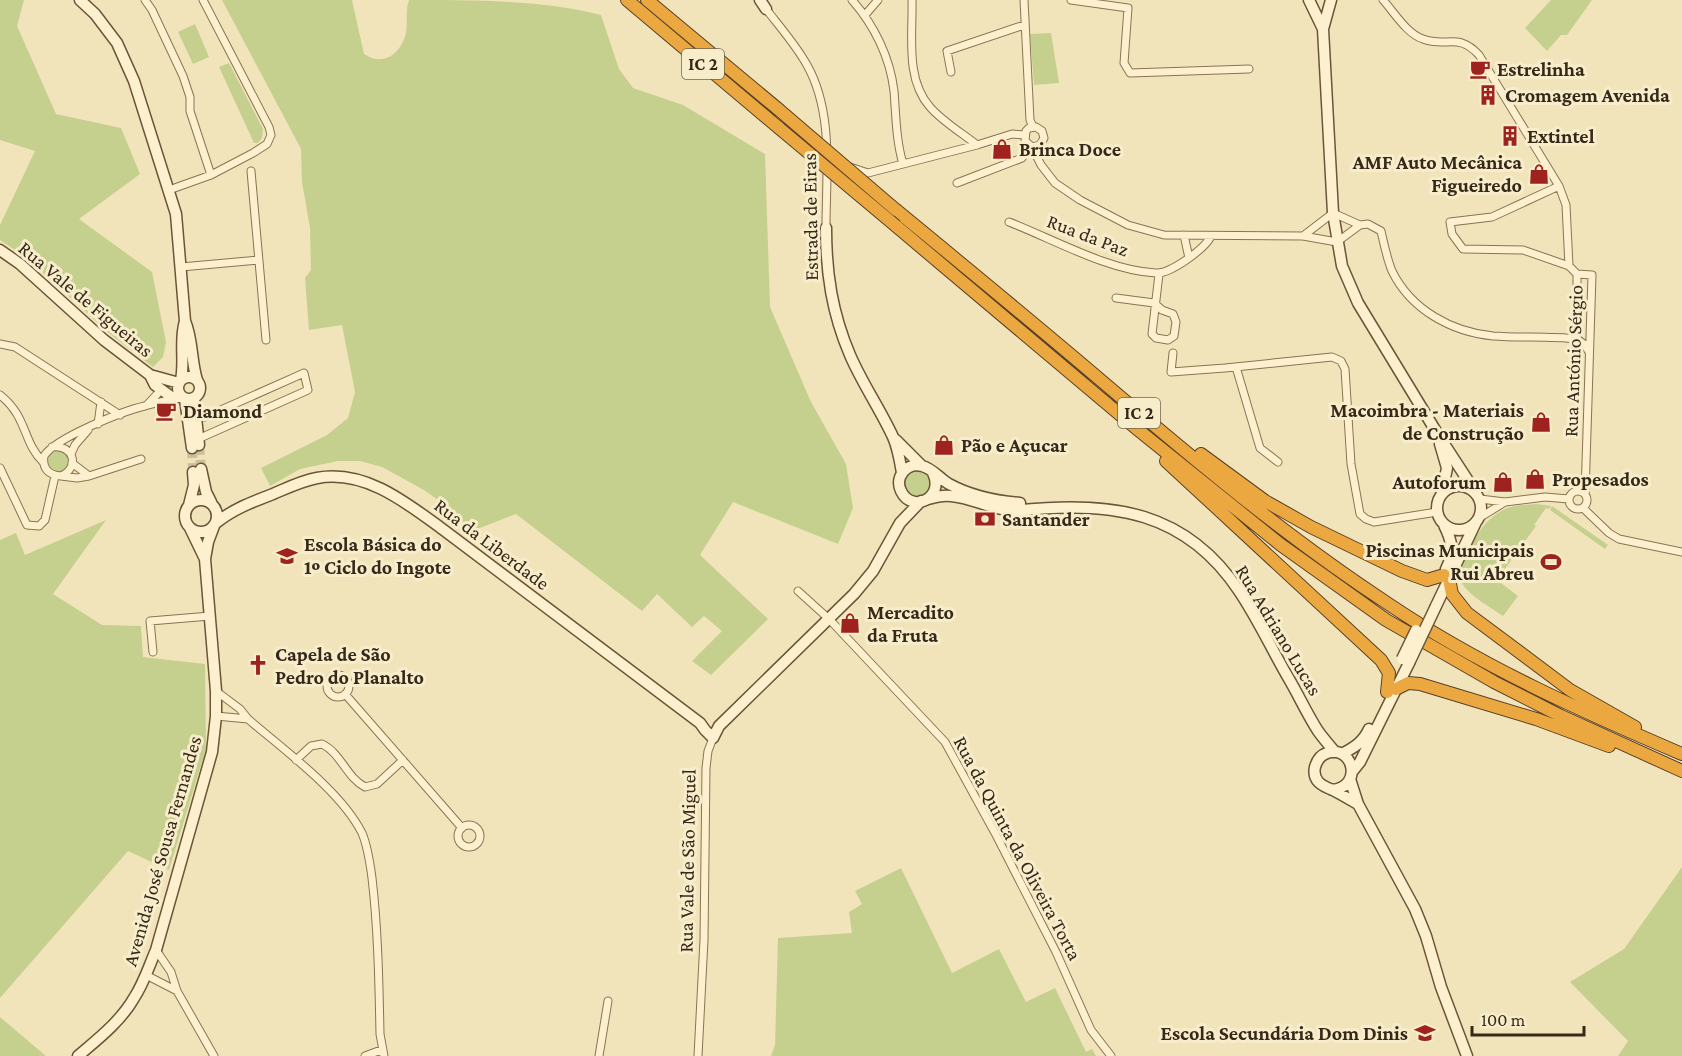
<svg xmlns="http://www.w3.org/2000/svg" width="1682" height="1056" font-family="'Crimson Pro',serif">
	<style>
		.green { fill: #c5d08e }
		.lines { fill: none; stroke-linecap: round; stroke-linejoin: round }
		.secondary-tunnel { stroke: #cdbf9a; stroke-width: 10; stroke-dasharray: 10 5; stroke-linecap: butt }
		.street-casing { stroke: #8a7353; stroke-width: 9 }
		.secondary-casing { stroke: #6b5437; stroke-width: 13 }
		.highway-casing { stroke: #574028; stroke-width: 14 }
		.street { stroke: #fcf0ce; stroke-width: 7 }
		.secondary { stroke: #fcf0ce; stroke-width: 10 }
		.highway { stroke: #eba841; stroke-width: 12 }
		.secondary-bridge-casing { stroke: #6b5437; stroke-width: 13; stroke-linecap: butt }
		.highway-bridge-casing { stroke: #574028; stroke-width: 14; stroke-linecap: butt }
		.secondary-bridge { stroke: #fcf0ce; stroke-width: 10 }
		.highway-bridge { stroke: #eba841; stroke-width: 12 }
		.labels { text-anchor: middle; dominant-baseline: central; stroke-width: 6; stroke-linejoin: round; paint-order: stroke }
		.shield { fill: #f8edcb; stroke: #71644f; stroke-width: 1.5 }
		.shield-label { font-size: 18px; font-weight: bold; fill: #37291a }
		.poi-label { font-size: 20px; font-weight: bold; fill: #37291a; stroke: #f8edcb; text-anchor: start }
		.street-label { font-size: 20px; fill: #37291a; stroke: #f8edcb }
	</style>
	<rect width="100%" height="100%" fill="#f2e4ba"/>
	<path class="green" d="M 0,0 L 24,0 L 17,26 L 56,114 L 121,128 L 140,174 L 79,219 L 152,272 L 166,342 L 163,357 L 153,367 L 110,334 L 27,258 L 0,240 L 0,225 L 35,151 L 0,140 Z
		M 222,0 L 352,0 L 364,54 C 383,67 401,54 406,33 C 408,22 405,10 409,0 C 468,0 547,0 601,15 L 619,69 L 633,88 L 683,105 L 765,154 L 770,307 L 811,402 L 846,464 L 853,508 L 838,544 L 733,502 L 700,555 L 768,619 L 711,675 L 692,661 L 722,631 L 704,616 L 692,627 L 657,594 L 642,611 L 516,514 L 467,533 L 460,516 L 424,490 L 382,467 L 360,461 L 338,461 L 300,469 L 270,486 L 261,468 L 327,435 L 348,418 L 355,392 L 342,325 L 309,330 L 305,278 L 311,270 L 310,228 L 302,182 L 301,149 Z
		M 1551,0 L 1592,0 L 1567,35 L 1561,35 L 1547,51 L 1525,28 Z
		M 195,24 L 209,57 L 193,64 L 178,32 Z
		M 1051,33 L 1059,83 L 1034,85 L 1030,34 Z
		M 229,63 L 263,129 L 262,138 L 258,143 L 254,143 L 219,67 Z
		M47 461a11 11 0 1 1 22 0a11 11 0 1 1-22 0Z
		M904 484a14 14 0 1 1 28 0a14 14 0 1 1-28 0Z
		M 1536,504 L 1551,506 L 1549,509 L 1546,508 L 1534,525 L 1536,526 L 1497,580 L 1518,596 L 1503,616 C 1488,605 1462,593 1458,574 C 1468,551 1479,522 1503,510 C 1512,505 1525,505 1536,504 Z
		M 1552,506 L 1608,545 L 1605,549 L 1550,510 Z
		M 106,520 L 53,594 L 102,625 L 141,626 L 143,657 L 205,664 L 206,749 L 169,870 L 128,851 L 0,998 L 0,540 L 16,533 L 25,555 Z
		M 1682,867 L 1682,1056 L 1618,1056 L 1628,1041 L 1570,982 L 1624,949 Z
		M 901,868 L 952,973 L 999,949 L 1026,1002 L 1055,988 L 1086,1052 L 1092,1049 L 1096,1056 L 771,1056 L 775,1045 L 778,938 L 852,933 L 849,912 L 862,904 L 855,891 Z
		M 0,1017 L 46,1056 L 0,1056 Z"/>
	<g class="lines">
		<path class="secondary-tunnel" d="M 199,445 L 201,469
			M 192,448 L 193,472"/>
		<g class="street-casing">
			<path id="street" d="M 145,0 L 152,10 L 183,76 L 190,97 L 190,111 L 211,175
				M 852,0 C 874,25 890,57 894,91 C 896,116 896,140 903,164
				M 912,0 C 913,35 905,79 930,107 C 943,122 962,133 977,145
				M 1024,0 L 1030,120 L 1033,127
				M 1071,0 L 1128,8 L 1124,63 L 1130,73 L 1249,69
				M 1383,0 C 1394,12 1407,34 1423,39 C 1447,48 1458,32 1479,55 L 1559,186 L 1566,205 L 1569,266 L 1577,274
				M 766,9 C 780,27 796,45 807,65 C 834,113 826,174 826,228
				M 865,15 L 878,0
				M 951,72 L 947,51 L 1024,25
				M 1032,147 L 1040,145 L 1044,138 L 1042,131 L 1036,127 L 1029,128 L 1026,131 L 1025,141 L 1032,147 L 1041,165 L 1055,183 L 1080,200 L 1128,225 L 1164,235 L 1303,236 L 1337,242 L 1360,225
				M 850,167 L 868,173 L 977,145 L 1012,134 L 1024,135
				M 251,171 L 266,340
				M 957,183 L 1022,158 L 1029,146
				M 1559,186 L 1492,217 L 1450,222 L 1452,234 L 1463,249 L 1523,250 L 1569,266
				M 169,190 L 211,175 L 253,153 L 267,144 L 271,135 L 269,127 L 203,0
				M 1009,222 C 1053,239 1109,271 1156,273 C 1170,274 1205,249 1211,236
				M 1184,235 L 1189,258
				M 1303,236 L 1333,213 L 1360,225 L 1368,224 L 1381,231 C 1384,244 1387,259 1392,271 C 1411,310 1452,332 1493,336 C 1521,338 1549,336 1577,339 L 1584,344 L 1589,352
				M 181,267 L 258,260
				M 1577,274 L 1592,275 L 1585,494
				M 1577,274 L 1577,339
				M 1116,298 L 1154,303 L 1162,310 L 1173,314 L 1176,322 L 1174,336 L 1168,340 L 1156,338 L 1152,334 L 1159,274
				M 0,344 L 15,347 L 120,415
				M 1173,353 L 1171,372 L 1225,368 L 1332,357 L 1341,361 L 1345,369 L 1351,464 L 1360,514 L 1366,519 L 1374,522 L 1437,512
				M 1236,367 L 1260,448 L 1278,462
				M 0,395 C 28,417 22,441 43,462
				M 147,405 L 161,390
				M 98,424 L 101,402
				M 198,439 L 308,390 L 304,373 L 205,417
				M 52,447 C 73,444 81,467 61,476 C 48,475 42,468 44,456 C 55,438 123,411 145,406 C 155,403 163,402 173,398
				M 71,454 L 75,445 L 88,430
				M 72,463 L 89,476 L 141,459
				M 0,468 L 27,525 L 39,526 L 45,520 L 55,476
				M 61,476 L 77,478 L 89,476
				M1569 500a9 9 0 1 1 18 0a9 9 0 1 1-18 0Z
				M 1480,499 L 1505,502 L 1545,497 L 1569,499
				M 1583,508 L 1609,533 L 1619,539 L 1682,552
				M 1479,518 L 1505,502
				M 798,591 L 829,619 L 945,742 L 995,833 L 1056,952 L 1091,1030 L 1111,1056
				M 153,652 L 150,621 L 210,616
				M327 686a11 11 0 1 1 22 0a11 11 0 1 1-22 0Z
				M 216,691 L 240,709 L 248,719 C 284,750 341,791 362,833 C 368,847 370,863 372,878 C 378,929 379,982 380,1034 L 384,1056
				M 345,694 L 462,828
				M 216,716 L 248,719
				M 296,760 L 311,746 L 322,744 C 341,753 346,777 365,787 L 377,784 L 403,760
				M458 836a11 11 0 1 1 22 0a11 11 0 1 1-22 0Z
				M 156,950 L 171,972 L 177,991 L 214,1056
				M 146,975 L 177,991
				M 365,1056 L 381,1050
				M 599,1056 L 608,1001
				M 698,1056 L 704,940 L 706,768 L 708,751 L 713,738"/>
		</g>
		<g class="secondary-casing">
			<path id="secondary" d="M 80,0 L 95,14 L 117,43 L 134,81 L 176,214 L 185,321 C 193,340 191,361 197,380
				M 760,0 L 766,9
				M 1309,0 L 1323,29
				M 1331,0 L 1323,29 L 1333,213 L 1342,266 L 1358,303 L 1437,433 L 1476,493
				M 826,228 C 826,273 832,313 850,355 C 862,383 880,409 893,437 C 898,448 900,461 902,473
				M 0,250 L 20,264 L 104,340 L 150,375 L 179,383
				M 150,375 L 155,385 L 173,398 L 181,396
				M178 388a11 11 0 1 1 22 0a11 11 0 1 1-22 0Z
				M 181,380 C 185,360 179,340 185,321
				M 185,399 L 192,448
				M 194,399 L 199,445
				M 896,440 L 921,465
				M 1440,444 L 1447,468 L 1442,493
				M 201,469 L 206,492 L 211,502
				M 933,473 C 945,498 912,514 901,491 C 894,477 907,462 922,466 C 932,468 940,479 949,484 C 971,496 996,501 1020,503
				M1437 508a22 22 0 1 1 44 0a22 22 0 1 1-44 0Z
				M 928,499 C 935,497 943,495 951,496 C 975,498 997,513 1022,510 C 1112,501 1186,511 1239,591 C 1258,619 1272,650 1289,679 C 1299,696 1307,714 1318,731 C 1323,738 1329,745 1335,752
				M185 516a16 16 0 1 1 32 0a16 16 0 1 1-32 0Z
				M 189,505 L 194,485 L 193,472
				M 216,523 C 233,509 252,502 273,494 C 287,488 301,481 317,478 C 366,469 408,504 445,531 L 700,723 L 705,730 L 713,738 L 719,726 L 854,594 L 873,571 L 900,523 L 921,501
				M 1444,525 C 1452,541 1455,552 1446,569
				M 190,528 L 205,559
				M 1436,606 L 1476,522
				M 1342,754 C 1355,747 1363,742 1369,729
				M 1352,772 L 1360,762 L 1409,663
				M 1350,779 L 1358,804 L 1415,909 L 1426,936 L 1441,987 L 1467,1056
				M 1332,790 C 1364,787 1353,744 1327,753 C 1321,755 1317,760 1315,767 C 1312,781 1322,786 1333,790 C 1341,794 1350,800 1358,804
				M 78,1056 C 98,1039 121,1021 134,998 C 144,983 149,966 156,950 L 212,752 L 216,716 L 216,691 L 205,559 L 208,542 L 214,526"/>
		</g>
		<g class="highway-casing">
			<path id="highway" d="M 627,0 L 779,128
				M 647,0 L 778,109
				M 896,210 C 963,265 1030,320 1097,377 C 1191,457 1286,537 1390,605 C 1481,666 1581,711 1682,754
				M 896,226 L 1137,429 L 1281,545 L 1386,620 L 1494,682 L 1561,716 L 1682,771
				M 1201,454 L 1265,501 L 1311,527 L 1402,571 L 1427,580 L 1444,575
				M 1166,461 L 1381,660 L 1389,673 L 1387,692
				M 1449,579 L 1452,594 L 1467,613 L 1570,690 L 1635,727
				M 1396,689 L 1408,683 L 1420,684 L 1536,719 L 1609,746"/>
		</g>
		<use href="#street" class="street"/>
		<use href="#secondary" class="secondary"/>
		<use href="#highway" class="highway"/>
		<g class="secondary-bridge-casing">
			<path id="secondary-bridge" d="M 1402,659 L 1416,630
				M 1409,663 L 1436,606"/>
		</g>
		<g class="highway-bridge-casing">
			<path id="highway-bridge" d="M 778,109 L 896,210
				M 779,128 L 896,226"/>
		</g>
		<use href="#secondary-bridge" class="secondary-bridge"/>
		<use href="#highway-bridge" class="highway-bridge"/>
	</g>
	<defs>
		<g id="cafe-bare" transform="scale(1.62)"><path d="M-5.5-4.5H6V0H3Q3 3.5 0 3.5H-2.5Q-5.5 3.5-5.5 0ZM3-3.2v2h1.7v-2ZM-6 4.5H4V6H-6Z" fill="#9e231e" stroke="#f8edcb" stroke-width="2.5" paint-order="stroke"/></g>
		<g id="building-bare" transform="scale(1.62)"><path d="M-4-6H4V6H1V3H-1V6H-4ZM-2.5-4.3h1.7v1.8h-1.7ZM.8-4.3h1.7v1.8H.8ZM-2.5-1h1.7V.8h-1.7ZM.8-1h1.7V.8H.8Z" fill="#9e231e" stroke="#f8edcb" stroke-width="2.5" paint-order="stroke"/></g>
		<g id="shop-bare" transform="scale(1.62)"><path d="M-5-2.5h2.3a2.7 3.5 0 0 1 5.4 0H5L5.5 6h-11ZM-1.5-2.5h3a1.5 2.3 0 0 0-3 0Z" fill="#9e231e" stroke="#f8edcb" stroke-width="2.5" paint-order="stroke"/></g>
		<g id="bank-bare" transform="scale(1.62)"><path d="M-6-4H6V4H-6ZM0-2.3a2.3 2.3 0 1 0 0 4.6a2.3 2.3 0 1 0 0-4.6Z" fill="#9e231e" stroke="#f8edcb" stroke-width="2.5" paint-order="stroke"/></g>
		<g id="school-bare" transform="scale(1.62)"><path d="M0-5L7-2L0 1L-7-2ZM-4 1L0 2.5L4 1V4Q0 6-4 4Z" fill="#9e231e" stroke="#f8edcb" stroke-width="2.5" paint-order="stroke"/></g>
		<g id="stadium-bare" transform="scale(1.62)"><path d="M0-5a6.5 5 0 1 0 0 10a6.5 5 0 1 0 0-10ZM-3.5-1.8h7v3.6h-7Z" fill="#9e231e" stroke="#f8edcb" stroke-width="2.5" paint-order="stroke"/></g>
		<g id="church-bare" transform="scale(1.62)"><path d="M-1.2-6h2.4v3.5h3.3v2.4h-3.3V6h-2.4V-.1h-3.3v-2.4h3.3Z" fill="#9e231e" stroke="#f8edcb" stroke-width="2.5" paint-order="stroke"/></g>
	</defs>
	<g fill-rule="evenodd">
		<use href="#cafe-bare" x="1480" y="69"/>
		<use href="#building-bare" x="1488" y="95"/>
		<use href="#building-bare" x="1510" y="136"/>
		<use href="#shop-bare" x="1002" y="149"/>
		<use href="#shop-bare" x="1539" y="174"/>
		<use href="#cafe-bare" x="166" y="411"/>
		<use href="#shop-bare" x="1541" y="422"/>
		<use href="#shop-bare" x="944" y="445"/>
		<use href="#shop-bare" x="1535" y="479"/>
		<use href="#shop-bare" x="1503" y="482"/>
		<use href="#bank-bare" x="985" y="519"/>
		<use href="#school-bare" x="287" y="556"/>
		<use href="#stadium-bare" x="1551" y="562"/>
		<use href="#shop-bare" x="850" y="623"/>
		<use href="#church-bare" x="258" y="665"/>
		<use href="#school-bare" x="1425" y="1033"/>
	</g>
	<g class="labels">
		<g class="shield">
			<rect x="682" y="49" width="42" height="30" rx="4.5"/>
			<rect x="1118" y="398" width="42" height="30" rx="4.5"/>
		</g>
		<g class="shield-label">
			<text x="703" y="64">IC 2</text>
			<text x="1139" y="413">IC 2</text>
		</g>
		<g class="poi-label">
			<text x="1497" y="69">Estrelinha</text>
			<text x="1505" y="95">Cromagem Avenida</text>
			<text x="1527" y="136">Extintel</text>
			<text x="1019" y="149">Brinca Doce</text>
			<text x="1522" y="162" text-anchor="end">AMF Auto Mecânica<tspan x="1522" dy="23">Figueiredo</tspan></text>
			<text x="1524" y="410" text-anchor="end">Macoimbra - Materiais<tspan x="1524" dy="23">de Construção</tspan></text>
			<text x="183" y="411">Diamond</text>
			<text x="961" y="445">Pão e Açucar</text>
			<text x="1552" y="479">Propesados</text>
			<text x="1486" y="482" text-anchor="end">Autoforum</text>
			<text x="1002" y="519">Santander</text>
			<text x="304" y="544">Escola Básica do<tspan x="304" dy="23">1º Ciclo do Ingote</tspan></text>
			<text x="1534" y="550" text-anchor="end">Piscinas Municipais<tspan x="1534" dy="23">Rui Abreu</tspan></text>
			<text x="867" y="612">Mercadito<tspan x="867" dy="23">da Fruta</tspan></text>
			<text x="275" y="654">Capela de São<tspan x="275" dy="23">Pedro do Planalto</tspan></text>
			<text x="1408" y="1033" text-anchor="end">Escola Secundária Dom Dinis</text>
		</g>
		<g class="street-label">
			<text transform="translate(810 217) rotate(-91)">Estrada de Eiras</text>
			<text transform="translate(1088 235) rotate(21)">Rua da Paz</text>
			<text transform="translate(86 299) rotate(40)">Rua Vale de Figueiras</text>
			<text transform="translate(1573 361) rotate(-88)">Rua António Sérgio</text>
			<text transform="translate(492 544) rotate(37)">Rua da Liberdade</text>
			<text transform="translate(1279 630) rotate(59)">Rua Adriano Lucas</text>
			<text transform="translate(1018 848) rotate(62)">Rua da Quinta da Oliveira Torta</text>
			<text transform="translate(162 851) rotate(-74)">Avenida José Sousa Fernandes</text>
			<text transform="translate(687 861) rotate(-89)">Rua Vale de São Miguel</text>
		</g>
	</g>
	<path d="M1472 1026v9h112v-9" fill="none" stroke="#37291a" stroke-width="3"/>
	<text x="1481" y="1026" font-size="18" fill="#37291a" stroke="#f8edcb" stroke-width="4.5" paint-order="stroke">100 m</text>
</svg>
